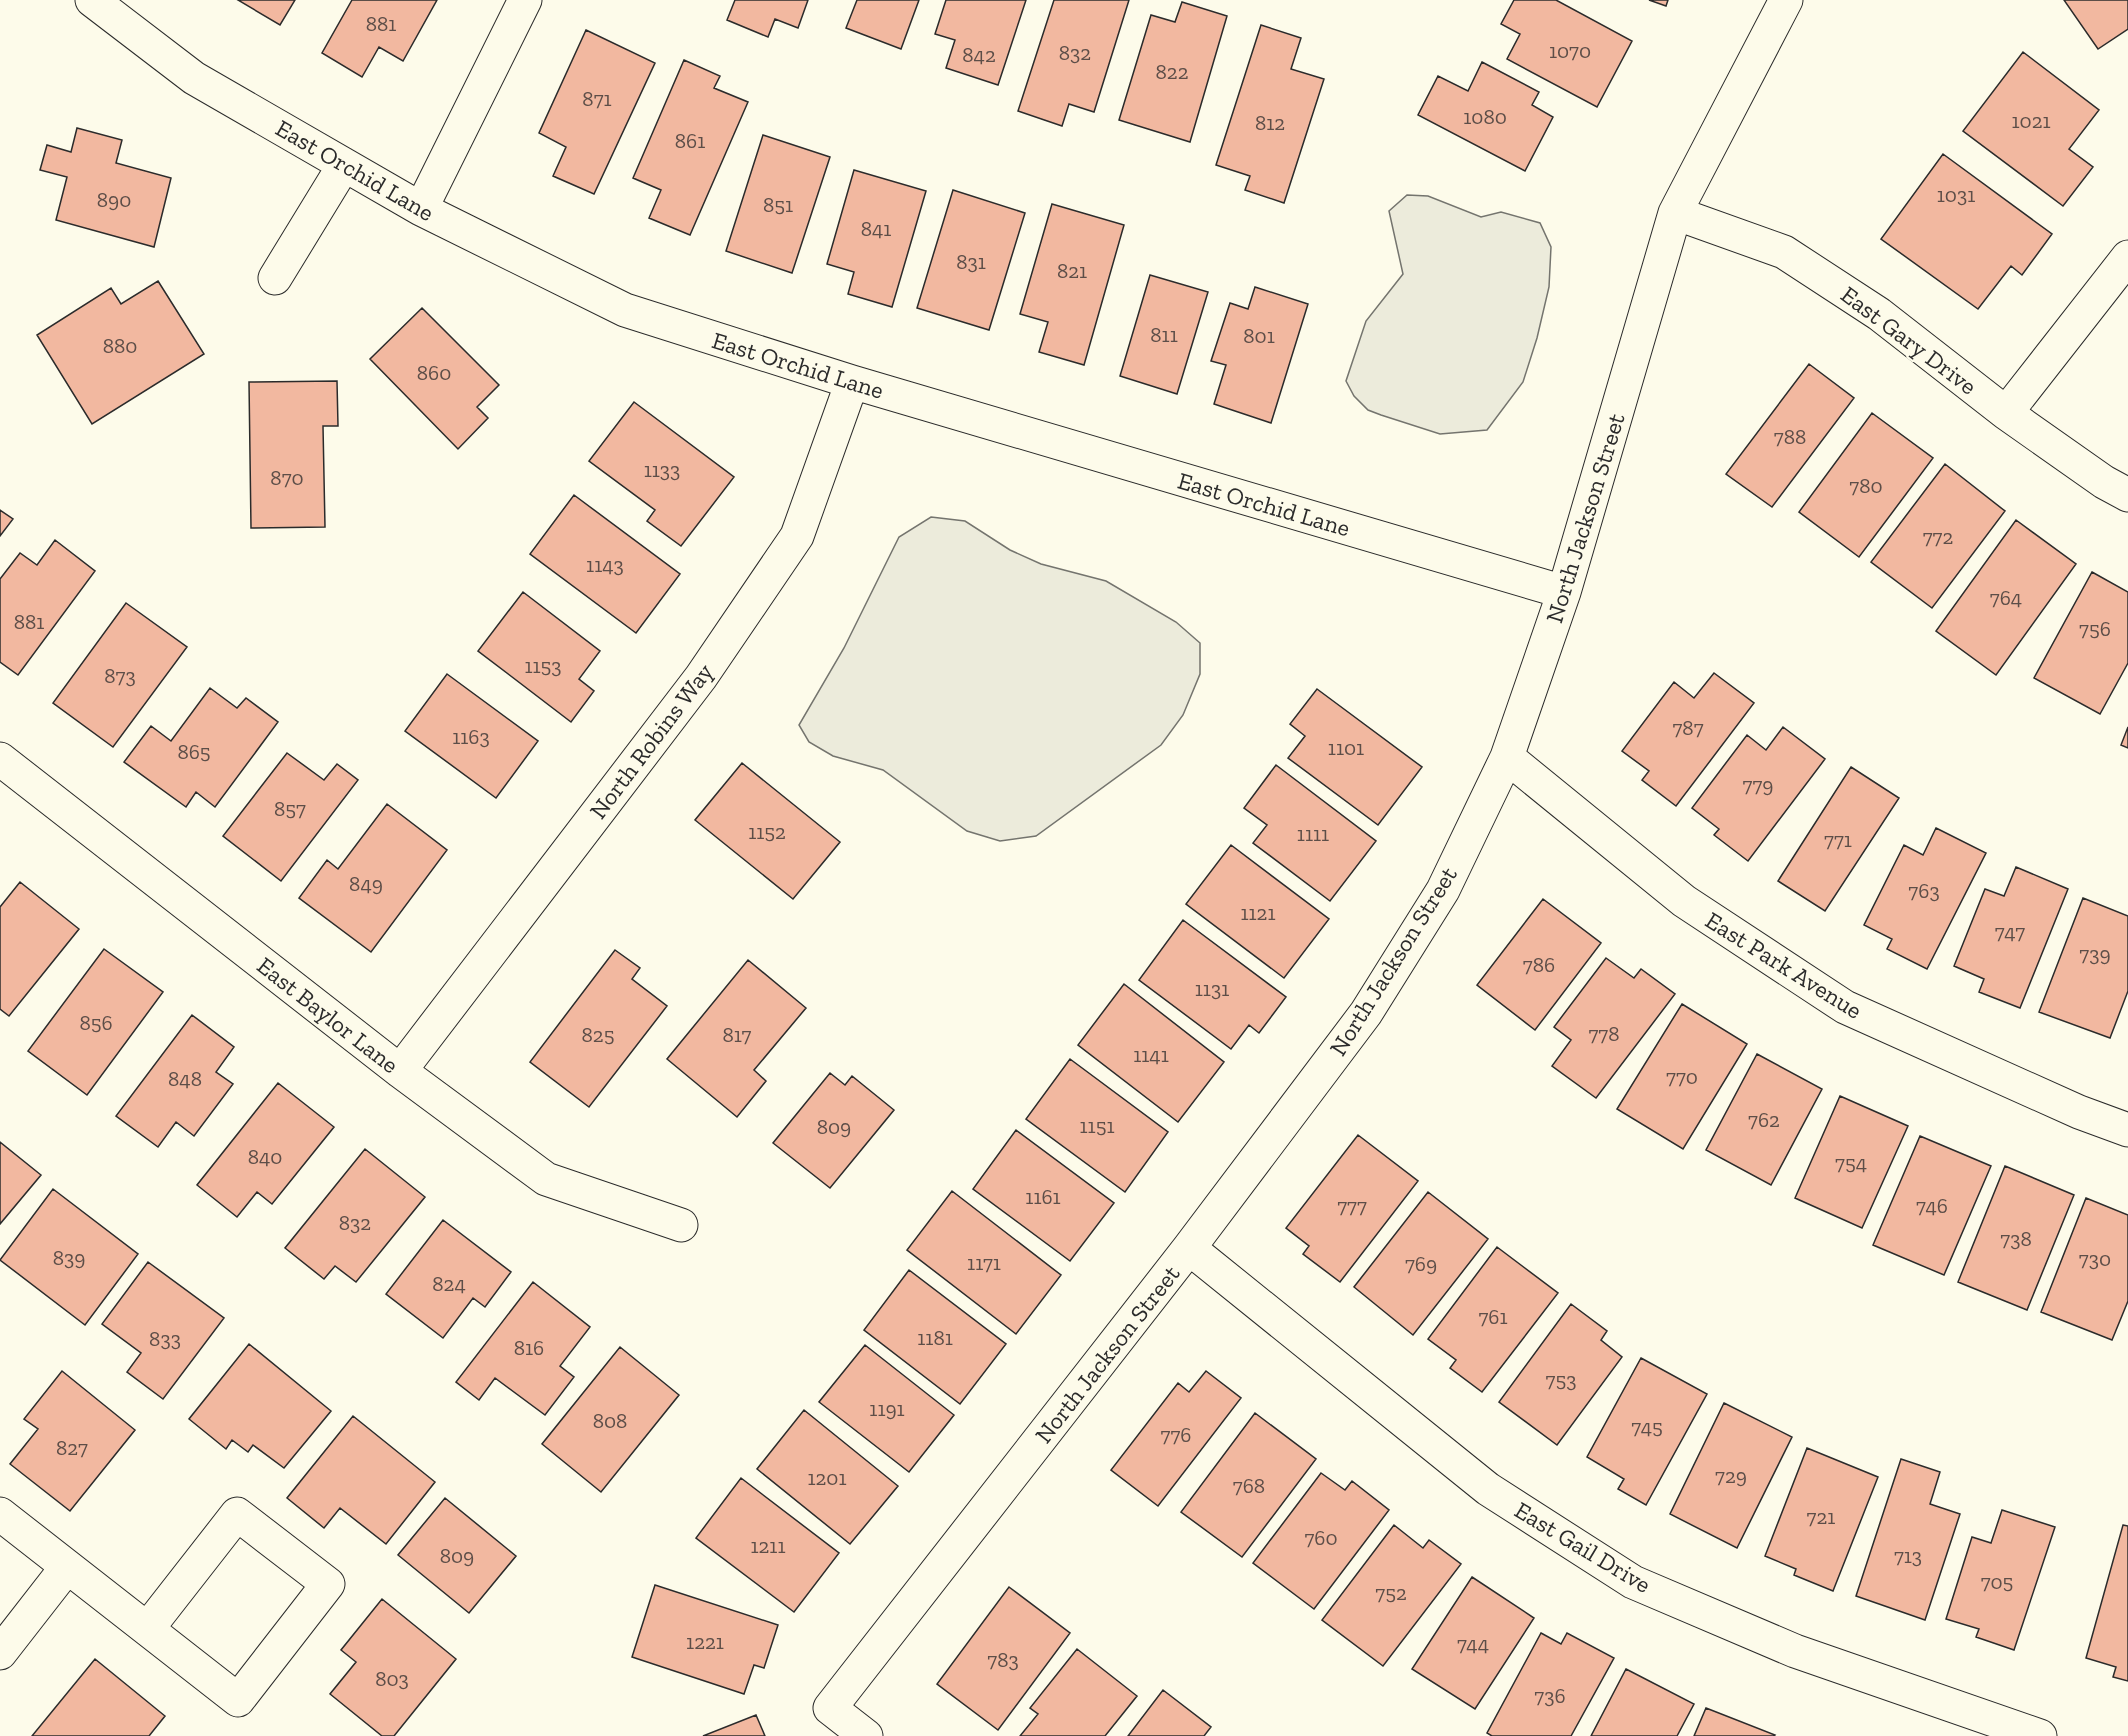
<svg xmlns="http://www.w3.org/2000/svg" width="2128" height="1736" font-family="'Zilla Slab',serif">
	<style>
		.green { fill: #ecebdb; stroke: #74746e; stroke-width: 1.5 }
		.building { fill: #f2b8a0; stroke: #2b2b2b; stroke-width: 1.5 }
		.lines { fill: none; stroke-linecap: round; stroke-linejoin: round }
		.minor-casing { stroke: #2b2b2b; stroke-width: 35 }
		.minor { stroke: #fdfbea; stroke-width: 33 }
		.labels { text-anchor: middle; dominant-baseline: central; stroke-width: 4.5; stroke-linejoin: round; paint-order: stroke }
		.number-label { font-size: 21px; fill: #5d4e48 }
		.street-label { font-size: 24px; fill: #2b2b2b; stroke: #fdfbea }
	</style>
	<rect width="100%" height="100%" fill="#fdfbea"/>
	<path class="green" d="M 1407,195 L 1428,196 L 1481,217 L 1501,212 L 1540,223 L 1551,247 L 1549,287 L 1537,338 L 1523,382 L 1487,430 L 1440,434 L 1381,415 L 1368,410 L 1354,396 L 1346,381 L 1366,321 L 1403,274 L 1389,211 Z
		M 931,517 L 965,521 L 1010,550 L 1041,564 L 1106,581 L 1176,622 L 1200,643 L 1200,674 L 1183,715 L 1161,745 L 1036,836 L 1000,841 L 967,831 L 883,770 L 833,756 L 809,742 L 799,725 L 844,648 L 899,537 Z"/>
	<path class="building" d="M 238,0 L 295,0 L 280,25 Z
		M 352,0 L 437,0 L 403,61 L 379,47 L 362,77 L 322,53 Z
		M 735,0 L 808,0 L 798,28 L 775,19 L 768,37 L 727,20 Z
		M 857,0 L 919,0 L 901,49 L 846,28 Z
		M 946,0 L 1026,0 L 998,85 L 946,68 L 955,40 L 935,34 Z
		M 1054,0 L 1129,0 L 1094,112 L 1069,104 L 1062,126 L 1018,111 Z
		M 1514,0 L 1556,0 L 1632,41 L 1597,107 L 1507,59 L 1520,34 L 1501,24 Z
		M 1649,0 L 1668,0 L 1666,6 Z
		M 2064,0 L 2128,0 L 2128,29 L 2098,49 Z
		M 1182,2 L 1227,16 L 1190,142 L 1119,120 L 1151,15 L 1175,22 Z
		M 1261,25 L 1301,38 L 1291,69 L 1324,79 L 1284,203 L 1245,190 L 1250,176 L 1216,165 Z
		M 586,30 L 655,63 L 594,194 L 553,176 L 566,147 L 539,133 Z
		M 2023,52 L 2099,110 L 2069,149 L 2093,167 L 2063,206 L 1963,131 Z
		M 684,60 L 720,76 L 714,88 L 748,102 L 690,235 L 649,218 L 661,190 L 633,178 Z
		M 1482,62 L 1539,92 L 1532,105 L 1553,117 L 1525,171 L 1418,115 L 1438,76 L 1468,91 Z
		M 77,128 L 122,140 L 116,163 L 171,178 L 154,247 L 56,220 L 67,177 L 40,170 L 47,145 L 71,152 Z
		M 763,135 L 830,157 L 792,273 L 726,251 Z
		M 1943,154 L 2052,234 L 2022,275 L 2011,266 L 1978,309 L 1881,239 Z
		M 854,170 L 926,191 L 892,307 L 848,294 L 854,272 L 827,264 Z
		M 953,190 L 1025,213 L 989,330 L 917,308 Z
		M 1052,204 L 1124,225 L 1084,365 L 1039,352 L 1048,322 L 1020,314 Z
		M 1150,275 L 1208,292 L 1177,394 L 1120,376 Z
		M 158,281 L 204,354 L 92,424 L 37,335 L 111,288 L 121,304 Z
		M 1255,287 L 1308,304 L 1271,423 L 1214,404 L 1226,365 L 1211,361 L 1230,303 L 1248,309 Z
		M 422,308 L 499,385 L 477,407 L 488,418 L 458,449 L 370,359 Z
		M 1809,364 L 1854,398 L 1772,507 L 1726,474 Z
		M 337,381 L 338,426 L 323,426 L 325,527 L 251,528 L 249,382 Z
		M 634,402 L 734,477 L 681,546 L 647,521 L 655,510 L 589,461 Z
		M 1872,413 L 1933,458 L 1859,557 L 1799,512 Z
		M 1945,464 L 2005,511 L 1932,608 L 1871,562 Z
		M 574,495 L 680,574 L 636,633 L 530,554 Z
		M 0,510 L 13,519 L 0,536 Z
		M 2016,520 L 2076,564 L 1996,675 L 1936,631 Z
		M 55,540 L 95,571 L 18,675 L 0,662 L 0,579 L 20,553 L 37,565 Z
		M 2092,572 L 2128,592 L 2128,663 L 2100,714 L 2034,678 Z
		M 523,592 L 600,651 L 579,679 L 594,691 L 571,722 L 478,651 Z
		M 126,603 L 187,647 L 113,747 L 53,703 Z
		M 1714,673 L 1754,703 L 1676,806 L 1642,780 L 1649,771 L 1622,751 L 1674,682 L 1694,698 Z
		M 447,674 L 538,741 L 496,798 L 405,731 Z
		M 210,688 L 237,708 L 246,698 L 278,722 L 215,807 L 196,792 L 186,807 L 124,762 L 151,726 L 171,741 Z
		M 1317,689 L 1422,767 L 1378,825 L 1288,758 L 1305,736 L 1290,724 Z
		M 1783,727 L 1825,759 L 1748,861 L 1714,835 L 1719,829 L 1692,808 L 1747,735 L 1766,750 Z
		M 2128,727 L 2128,748 L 2121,745 Z
		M 287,753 L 324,780 L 337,764 L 358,780 L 281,881 L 223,836 Z
		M 742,763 L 840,842 L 793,899 L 695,820 Z
		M 1276,765 L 1376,841 L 1330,901 L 1253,843 L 1267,825 L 1244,808 Z
		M 1851,767 L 1899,798 L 1825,911 L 1778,881 Z
		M 387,804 L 447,850 L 371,952 L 299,898 L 327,860 L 338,869 Z
		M 1936,828 L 1986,853 L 1927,969 L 1887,949 L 1892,939 L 1864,925 L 1904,845 L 1923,855 Z
		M 1231,845 L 1329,919 L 1284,978 L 1186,904 Z
		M 2016,867 L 2068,889 L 2020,1008 L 1979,992 L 1984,979 L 1954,966 L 1985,889 L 2004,896 Z
		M 20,882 L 79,929 L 9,1016 L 0,1009 L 0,907 Z
		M 2083,898 L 2128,916 L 2128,991 L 2110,1038 L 2039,1012 Z
		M 1543,899 L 1601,943 L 1535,1030 L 1477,985 Z
		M 1183,920 L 1286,997 L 1259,1033 L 1249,1025 L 1231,1049 L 1139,980 Z
		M 104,949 L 163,992 L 87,1095 L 28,1051 Z
		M 615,950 L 640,968 L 632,979 L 667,1006 L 589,1107 L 530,1062 Z
		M 1606,958 L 1634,978 L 1641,969 L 1675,994 L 1596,1098 L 1552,1066 L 1571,1040 L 1554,1027 Z
		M 748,960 L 806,1008 L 754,1070 L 766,1081 L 737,1117 L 667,1059 Z
		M 1124,984 L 1224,1062 L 1178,1122 L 1078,1045 Z
		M 1682,1004 L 1747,1044 L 1683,1149 L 1617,1109 Z
		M 192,1015 L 234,1047 L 216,1072 L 233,1084 L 194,1136 L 176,1122 L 158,1147 L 116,1116 Z
		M 1757,1054 L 1822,1089 L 1771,1185 L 1706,1150 Z
		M 1070,1059 L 1168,1132 L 1125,1192 L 1026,1119 Z
		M 830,1073 L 845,1085 L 852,1076 L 894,1110 L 830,1188 L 773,1143 Z
		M 278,1083 L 334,1127 L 272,1204 L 257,1192 L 237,1217 L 197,1185 Z
		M 1840,1096 L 1908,1126 L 1862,1228 L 1795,1198 Z
		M 1016,1130 L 1114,1203 L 1070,1261 L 973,1189 Z
		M 1358,1135 L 1418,1181 L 1340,1282 L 1303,1254 L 1309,1246 L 1286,1228 Z
		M 1920,1136 L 1991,1166 L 1944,1275 L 1873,1245 Z
		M 0,1142 L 41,1175 L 0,1224 Z
		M 365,1149 L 425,1197 L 356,1282 L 335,1266 L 324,1279 L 285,1248 Z
		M 2005,1166 L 2074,1195 L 2027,1310 L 1958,1282 Z
		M 53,1189 L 138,1254 L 85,1325 L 0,1260 Z
		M 952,1191 L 1061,1275 L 1016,1334 L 907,1250 Z
		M 1428,1192 L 1488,1239 L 1413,1335 L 1354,1287 Z
		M 2086,1198 L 2128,1215 L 2128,1301 L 2112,1340 L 2041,1312 Z
		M 443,1220 L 511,1272 L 485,1307 L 473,1298 L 443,1338 L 386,1294 Z
		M 1497,1247 L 1558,1293 L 1482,1392 L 1450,1368 L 1456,1360 L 1428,1339 Z
		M 148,1262 L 224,1318 L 163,1399 L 127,1372 L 141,1353 L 102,1324 Z
		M 909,1270 L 1006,1344 L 960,1404 L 864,1330 Z
		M 533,1282 L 590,1327 L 560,1366 L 574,1377 L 545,1415 L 495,1378 L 479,1400 L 456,1382 Z
		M 1571,1304 L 1607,1331 L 1601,1340 L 1622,1357 L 1557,1445 L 1499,1402 Z
		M 249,1344 L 331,1411 L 284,1468 L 253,1445 L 248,1452 L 232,1440 L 226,1449 L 189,1419 Z
		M 865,1345 L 954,1415 L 909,1472 L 819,1402 Z
		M 620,1347 L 679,1395 L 601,1492 L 542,1444 Z
		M 1641,1358 L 1707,1394 L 1646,1505 L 1618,1489 L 1624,1479 L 1587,1457 Z
		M 62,1371 L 135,1430 L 70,1511 L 10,1464 L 38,1429 L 24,1419 Z
		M 1206,1371 L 1241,1398 L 1158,1506 L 1111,1470 L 1178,1383 L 1189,1392 Z
		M 1724,1403 L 1792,1437 L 1737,1548 L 1670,1514 Z
		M 804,1410 L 898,1486 L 850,1544 L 757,1469 Z
		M 1255,1413 L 1316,1459 L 1242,1557 L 1181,1512 Z
		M 353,1416 L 435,1482 L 386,1544 L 340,1508 L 324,1528 L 287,1498 Z
		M 1807,1448 L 1878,1477 L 1833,1591 L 1794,1575 L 1796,1569 L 1765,1556 Z
		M 1901,1459 L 1940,1472 L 1930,1504 L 1960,1514 L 1925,1620 L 1856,1596 Z
		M 1321,1473 L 1345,1490 L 1352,1481 L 1389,1510 L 1314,1609 L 1253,1563 Z
		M 741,1478 L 839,1553 L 794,1612 L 696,1538 Z
		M 445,1498 L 516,1556 L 469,1613 L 398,1555 Z
		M 2002,1510 L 2055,1527 L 2014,1650 L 1976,1637 L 1979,1629 L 1946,1619 L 1972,1537 L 1991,1543 Z
		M 1394,1525 L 1423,1548 L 1429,1540 L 1461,1564 L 1383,1666 L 1322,1620 Z
		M 2123,1525 L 2128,1526 L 2128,1681 L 2113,1677 L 2116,1667 L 2086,1658 Z
		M 1472,1577 L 1534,1618 L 1475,1709 L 1412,1669 Z
		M 655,1585 L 778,1625 L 764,1668 L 754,1665 L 744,1694 L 632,1657 Z
		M 1009,1587 L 1070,1633 L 998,1730 L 937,1684 Z
		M 382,1599 L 456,1659 L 394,1736 L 382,1736 L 330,1694 L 356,1662 L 341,1650 Z
		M 1541,1633 L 1561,1644 L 1567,1633 L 1614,1658 L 1571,1736 L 1492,1736 L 1487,1733 Z
		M 1077,1649 L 1137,1696 L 1105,1736 L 1020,1736 L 1038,1714 L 1030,1708 Z
		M 95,1659 L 165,1716 L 149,1736 L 32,1736 Z
		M 1626,1669 L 1694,1704 L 1677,1736 L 1591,1736 Z
		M 1163,1690 L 1211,1727 L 1204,1736 L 1128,1736 Z
		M 1706,1708 L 1775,1735 L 1774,1736 L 1694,1736 Z
		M 756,1715 L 765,1736 L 703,1736 Z"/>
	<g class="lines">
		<g class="minor-casing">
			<path id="minor" d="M 92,0 L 194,78 L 421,209 L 625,310 L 852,382 L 1564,592
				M 421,209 L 525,0
				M 1675,213 L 1784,252 L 1879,314 L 2006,413 L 2104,482 L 2128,495
				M 275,278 L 344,165
				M 2006,413 L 2128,257
				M 1507,757 L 1684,901 L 1845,1007 L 2079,1112 L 2128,1130
				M 0,759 L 400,1071 L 546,1179 L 681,1225
				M 400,1071 L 701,677 L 797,536 L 852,382
				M 1189,1248 L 1488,1489 L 1633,1582 L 1795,1651 L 2040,1736
				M 0,1514 L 238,1700 L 328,1584 L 237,1514 L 148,1628
				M 0,1653 L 67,1567
				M 866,1736 L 830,1708 L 1189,1248 L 1366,1013 L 1443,890 L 1507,757 L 1564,592 L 1675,213 L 1786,0"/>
		</g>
		<use href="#minor" class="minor"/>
	</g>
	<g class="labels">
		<g class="number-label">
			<text x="381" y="23">881</text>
			<text x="1570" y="50">1070</text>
			<text x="1075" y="52">832</text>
			<text x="979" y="54">842</text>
			<text x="1172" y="71">822</text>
			<text x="597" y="98">871</text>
			<text x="1485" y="116">1080</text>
			<text x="2031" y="120">1021</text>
			<text x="1270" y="122">812</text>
			<text x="690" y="140">861</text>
			<text x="1956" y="194">1031</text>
			<text x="114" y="199">890</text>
			<text x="778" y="204">851</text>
			<text x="876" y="228">841</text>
			<text x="971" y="261">831</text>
			<text x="1072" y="270">821</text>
			<text x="1164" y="334">811</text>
			<text x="1259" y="335">801</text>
			<text x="120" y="345">880</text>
			<text x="434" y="372">860</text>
			<text x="1790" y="436">788</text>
			<text x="662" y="469">1133</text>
			<text x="287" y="477">870</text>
			<text x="1866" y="485">780</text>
			<text x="1938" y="536">772</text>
			<text x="605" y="564">1143</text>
			<text x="2006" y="597">764</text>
			<text x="29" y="621">881</text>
			<text x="2095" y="628">756</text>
			<text x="543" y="665">1153</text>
			<text x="120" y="675">873</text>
			<text x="1688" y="727">787</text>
			<text x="471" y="736">1163</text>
			<text x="1346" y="747">1101</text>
			<text x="194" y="751">865</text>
			<text x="1758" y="784">779</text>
			<text x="290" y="808">857</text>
			<text x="767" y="831">1152</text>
			<text x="1313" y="833">1111</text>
			<text x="1838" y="839">771</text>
			<text x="366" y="883">849</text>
			<text x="1924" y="890">763</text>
			<text x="1258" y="912">1121</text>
			<text x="2010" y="931">747</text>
			<text x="2095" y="953">739</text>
			<text x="1539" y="964">786</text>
			<text x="1212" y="988">1131</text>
			<text x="96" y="1022">856</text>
			<text x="1604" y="1033">778</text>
			<text x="598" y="1034">825</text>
			<text x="737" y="1034">817</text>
			<text x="1151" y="1054">1141</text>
			<text x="1682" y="1076">770</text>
			<text x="185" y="1078">848</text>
			<text x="1764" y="1119">762</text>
			<text x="1097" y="1125">1151</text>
			<text x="834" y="1126">809</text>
			<text x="265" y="1156">840</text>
			<text x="1851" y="1162">754</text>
			<text x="1043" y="1196">1161</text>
			<text x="1352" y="1205">777</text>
			<text x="1932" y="1205">746</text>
			<text x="355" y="1222">832</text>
			<text x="2016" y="1238">738</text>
			<text x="69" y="1257">839</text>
			<text x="2095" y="1258">730</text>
			<text x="984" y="1262">1171</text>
			<text x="1421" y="1263">769</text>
			<text x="449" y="1283">824</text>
			<text x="1493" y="1316">761</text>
			<text x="935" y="1337">1181</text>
			<text x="165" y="1338">833</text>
			<text x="529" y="1347">816</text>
			<text x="1561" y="1379">753</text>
			<text x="887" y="1408">1191</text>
			<text x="610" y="1420">808</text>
			<text x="1647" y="1426">745</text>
			<text x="1176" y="1434">776</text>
			<text x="72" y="1447">827</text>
			<text x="1731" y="1475">729</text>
			<text x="827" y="1477">1201</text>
			<text x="1249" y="1485">768</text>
			<text x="1821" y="1516">721</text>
			<text x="1321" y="1537">760</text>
			<text x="768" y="1545">1211</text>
			<text x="457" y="1555">809</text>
			<text x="1908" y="1555">713</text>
			<text x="1997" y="1581">705</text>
			<text x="1391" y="1592">752</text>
			<text x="705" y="1641">1221</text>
			<text x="1473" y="1643">744</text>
			<text x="1003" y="1659">783</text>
			<text x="392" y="1678">803</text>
			<text x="1550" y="1695">736</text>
		</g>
		<g class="street-label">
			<text transform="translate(355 170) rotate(30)">East Orchid Lane</text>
			<text transform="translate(1909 340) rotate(37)">East Gary Drive</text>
			<text transform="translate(798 365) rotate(17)">East Orchid Lane</text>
			<text transform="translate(1264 504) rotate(16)">East Orchid Lane</text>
			<text transform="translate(1585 518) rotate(-73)">North Jackson Street</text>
			<text transform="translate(651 741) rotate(-53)">North Robins Way</text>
			<text transform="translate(1393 961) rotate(-58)">North Jackson Street</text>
			<text transform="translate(1784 965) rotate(32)">East Park Avenue</text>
			<text transform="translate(328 1015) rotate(38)">East Baylor Lane</text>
			<text transform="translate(1107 1354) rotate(-52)">North Jackson Street</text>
			<text transform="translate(1583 1547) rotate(31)">East Gail Drive</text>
		</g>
	</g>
</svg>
